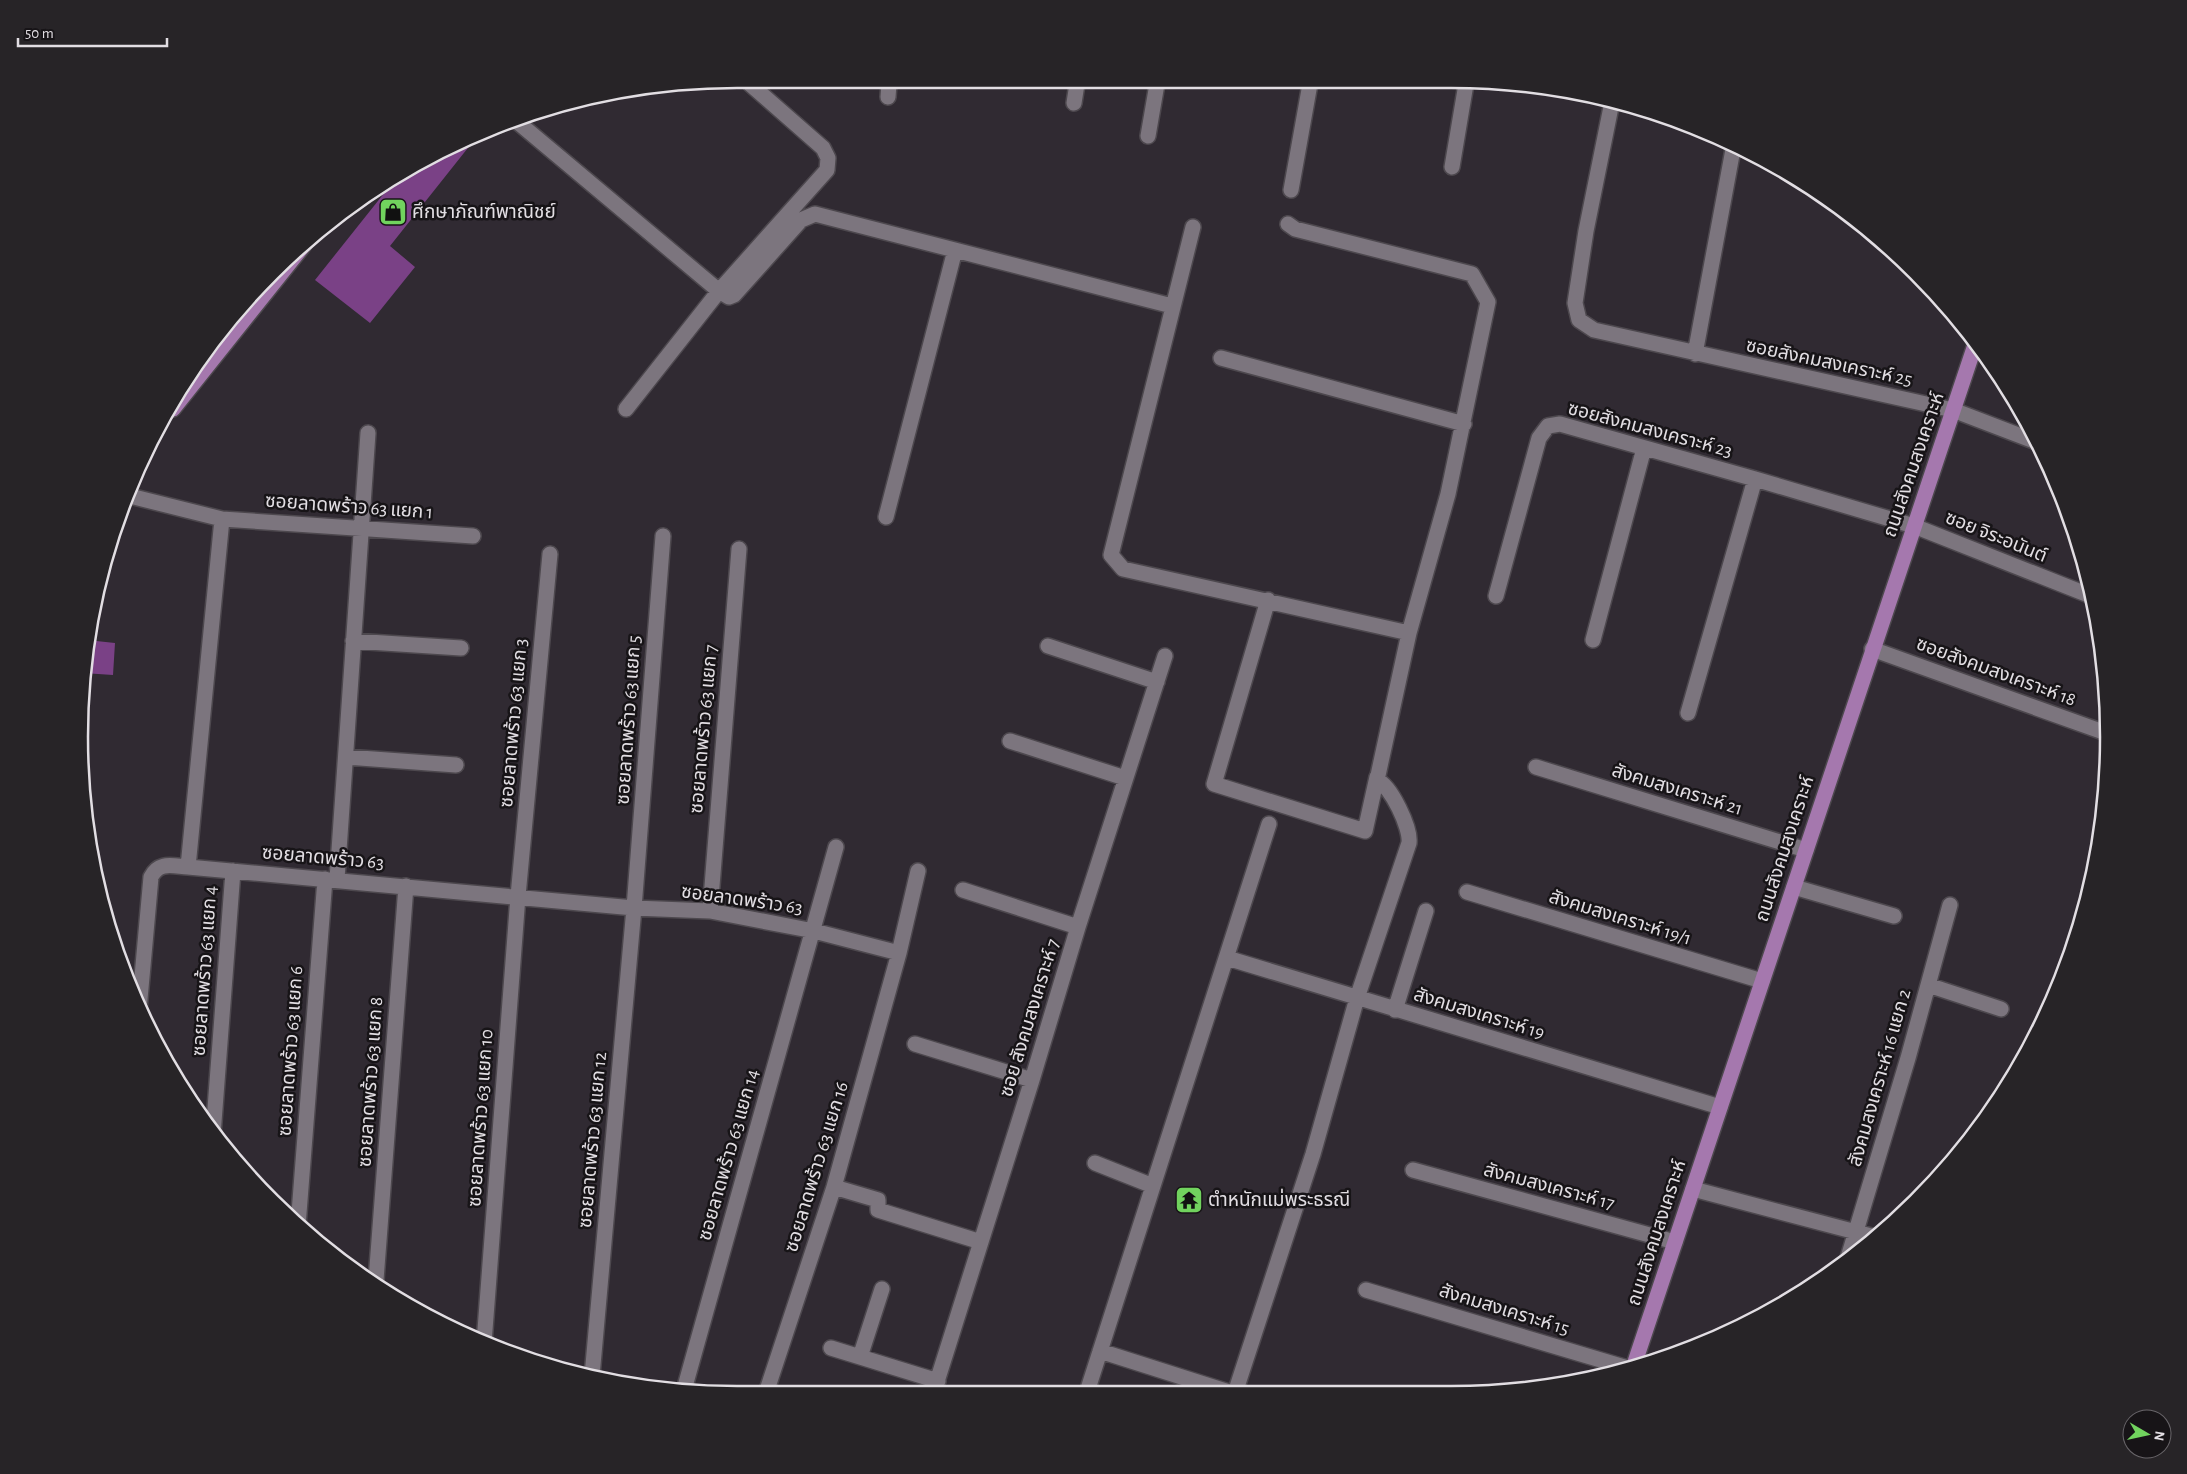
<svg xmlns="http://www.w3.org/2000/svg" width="2187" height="1474" font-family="'Alegreya Sans','Noto Sans Thai',sans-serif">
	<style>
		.building { fill: #7a4186 }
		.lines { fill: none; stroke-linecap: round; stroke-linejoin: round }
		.minor-casing { stroke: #4d484e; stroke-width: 18 }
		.major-casing { stroke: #4d484e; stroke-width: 18 }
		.minor { stroke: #7c757e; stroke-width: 15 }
		.major { stroke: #a578ae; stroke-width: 15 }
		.labels { text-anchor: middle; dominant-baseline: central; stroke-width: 5; stroke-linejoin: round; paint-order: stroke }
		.poi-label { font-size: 19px; fill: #e2dee3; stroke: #171417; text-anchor: start }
		.street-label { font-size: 19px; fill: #e2dee3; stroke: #171417 }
		.rim { fill: none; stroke: #e2dee3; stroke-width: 2.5 }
	</style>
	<rect width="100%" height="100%" fill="#302a32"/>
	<path class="building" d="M 475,139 L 390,246 L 415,267 L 370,323 L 315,280 L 397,177 Z
		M 87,640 L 115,643 L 113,675 L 83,673 Z"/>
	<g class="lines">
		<g class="minor-casing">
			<path id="minor" d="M 888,97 L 889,84
				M 1612,102 L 1586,231 L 1575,303 L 1579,320 L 1594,330 L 1953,410 L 2039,443
				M 1074,103 L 1077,84
				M 514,119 L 719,291 L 729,297 L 734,295 L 801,220 L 815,214 L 1172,306
				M 1148,136 L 1157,84
				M 1452,167 L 1466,84
				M 1291,190 L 1310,84
				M 1193,227 L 1111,555 L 1123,569 L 1409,633
				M 1695,354 L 1734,144
				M 1221,358 L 1464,424
				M 626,409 L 719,291 L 827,170 L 828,158 L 823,148 L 750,84
				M 126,495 L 222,519 L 188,867 L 634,908 L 710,911 L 814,931 L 899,953
				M 886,517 L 955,250
				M 222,519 L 473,536
				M 1496,596 L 1539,438 L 1548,426 L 1560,424 L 1755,479 L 1914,526 L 2091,596
				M 1268,600 L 1214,784 L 1365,831 L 1377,777
				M 1593,640 L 1644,448
				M 353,641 L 461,648
				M 1048,646 L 1157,682
				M 1872,649 L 2106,733
				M 1688,713 L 1755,479
				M 1010,741 L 1125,778
				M 346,757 L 456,765
				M 1536,767 L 1806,850
				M 337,879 L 368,433
				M 1794,887 L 1894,916
				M 963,890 L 1078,927
				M 1467,892 L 1762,981
				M 710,911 L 739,549
				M 1227,958 L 1720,1107
				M 1928,985 L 2001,1009
				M 139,1010 L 151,877 C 159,861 172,866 188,867
				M 1395,1010 L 1426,911
				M 915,1044 L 1032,1080
				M 213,1135 L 233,871
				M 1095,1163 L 1153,1186
				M 1413,1170 L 1675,1242
				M 834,1187 L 878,1200 L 878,1210 L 981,1242
				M 1693,1189 L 1875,1237
				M 298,1226 L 325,879
				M 1847,1261 L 1908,1058 L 1950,905
				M 376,1280 L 406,886
				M 1366,1290 L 1631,1369
				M 484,1343 L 518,896 L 550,554
				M 831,1348 L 938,1381
				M 1100,1351 L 1232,1393
				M 860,1357 L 882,1289
				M 592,1376 L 634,908 L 663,536
				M 684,1390 L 836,847
				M 767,1390 L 834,1187 L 899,953 L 918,871
				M 934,1391 L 1032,1080 L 1078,927 L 1165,656
				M 1087,1392 L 1269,824
				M 1235,1393 L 1313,1154 L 1357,998 L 1409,843 C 1411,828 1391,786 1377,780 L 1409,633 L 1448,494 L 1488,302 L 1472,274 L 1295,229 L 1288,224"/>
		</g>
		<g class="major-casing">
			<path id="major" d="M 173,409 L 304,245
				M 1633,1368 L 1976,342"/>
		</g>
		<use href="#minor" class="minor"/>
		<use href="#major" class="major"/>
	</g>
	<defs>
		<g id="shop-square" transform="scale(1.4375)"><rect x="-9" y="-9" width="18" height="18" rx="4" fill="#71d35e" stroke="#171417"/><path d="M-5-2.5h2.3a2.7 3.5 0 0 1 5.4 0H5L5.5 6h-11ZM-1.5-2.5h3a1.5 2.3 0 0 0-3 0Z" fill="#111"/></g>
		<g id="temple-square" transform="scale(1.4375)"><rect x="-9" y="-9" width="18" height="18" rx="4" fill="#71d35e" stroke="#171417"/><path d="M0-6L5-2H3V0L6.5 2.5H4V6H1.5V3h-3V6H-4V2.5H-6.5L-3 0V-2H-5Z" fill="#111"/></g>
	</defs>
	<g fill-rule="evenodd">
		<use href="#shop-square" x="393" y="212"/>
		<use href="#temple-square" x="1189" y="1200"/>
	</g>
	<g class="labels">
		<g class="poi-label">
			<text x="412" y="212">ศึกษาภัณฑ์พาณิชย์</text>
			<text x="1208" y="1200">ตำหนักแม่พระธรณี</text>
		</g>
		<g class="street-label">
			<text transform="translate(1829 363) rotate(12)">ซอยสังคมสงเคราะห์ 25</text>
			<text transform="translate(1650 430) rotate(15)">ซอยสังคมสงเคราะห์ 23</text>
			<text transform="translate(1914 465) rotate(-71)">ถนนสังคมสงเคราะห์</text>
			<text transform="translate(349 507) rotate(4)">ซอยลาดพร้าว 63 แยก 1</text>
			<text transform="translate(1996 537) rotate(22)">ซอย จิระอนันต์</text>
			<text transform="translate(1996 672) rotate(20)">ซอยสังคมสงเคราะห์ 18</text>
			<text transform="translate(629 720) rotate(-86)">ซอยลาดพร้าว 63 แยก 5</text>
			<text transform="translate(514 723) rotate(-85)">ซอยลาดพร้าว 63 แยก 3</text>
			<text transform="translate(704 729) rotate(-85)">ซอยลาดพร้าว 63 แยก 7</text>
			<text transform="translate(1677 790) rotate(17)">สังคมสงเคราะห์ 21</text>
			<text transform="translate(1785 849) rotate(-72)">ถนนสังคมสงเคราะห์</text>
			<text transform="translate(323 858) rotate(5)">ซอยลาดพร้าว 63</text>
			<text transform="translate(742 900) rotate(8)">ซอยลาดพร้าว 63</text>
			<text transform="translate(1620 918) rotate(17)">สังคมสงเคราะห์ 19/1</text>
			<text transform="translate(205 971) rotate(-86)">ซอยลาดพร้าว 63 แยก 4</text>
			<text transform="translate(1479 1014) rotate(17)">สังคมสงเคราะห์ 19</text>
			<text transform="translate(1030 1018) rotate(-73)">ซอย สังคมสงเคราะห์ 7</text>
			<text transform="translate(291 1051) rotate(-86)">ซอยลาดพร้าว 63 แยก 6</text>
			<text transform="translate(1880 1078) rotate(-74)">สังคมสงเคราะห์ 16 แยก 2</text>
			<text transform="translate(371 1082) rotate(-86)">ซอยลาดพร้าว 63 แยก 8</text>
			<text transform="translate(481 1118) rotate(-86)">ซอยลาดพร้าว 63 แยก 10</text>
			<text transform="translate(593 1140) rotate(-85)">ซอยลาดพร้าว 63 แยก 12</text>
			<text transform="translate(729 1155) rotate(-74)">ซอยลาดพร้าว 63 แยก 14</text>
			<text transform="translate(817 1167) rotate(-73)">ซอยลาดพร้าว 63 แยก 16</text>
			<text transform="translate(1549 1187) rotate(15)">สังคมสงเคราะห์ 17</text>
			<text transform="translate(1657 1233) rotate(-72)">ถนนสังคมสงเคราะห์</text>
			<text transform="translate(1504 1310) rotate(17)">สังคมสงเคราะห์ 15</text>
		</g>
	</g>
	<path d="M0 0H2187V1474H0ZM737 88H1451A649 649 0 0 1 2100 737V737A649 649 0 0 1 1451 1386H737A649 649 0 0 1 88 737V737A649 649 0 0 1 737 88Z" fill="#272427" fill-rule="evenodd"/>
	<path class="rim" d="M737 88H1451A649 649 0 0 1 2100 737V737A649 649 0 0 1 1451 1386H737A649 649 0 0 1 88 737V737A649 649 0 0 1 737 88Z"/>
	<g transform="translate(2147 1434) rotate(99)"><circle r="24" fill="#171417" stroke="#686569"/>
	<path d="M0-4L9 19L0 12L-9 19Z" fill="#71d35e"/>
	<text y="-8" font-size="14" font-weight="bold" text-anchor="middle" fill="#e2dee3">N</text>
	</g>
	<path d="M18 38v8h149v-8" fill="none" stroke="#e2dee3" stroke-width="2.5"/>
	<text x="25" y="38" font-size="15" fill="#e2dee3" stroke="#171417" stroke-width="4" paint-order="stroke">50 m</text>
</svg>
